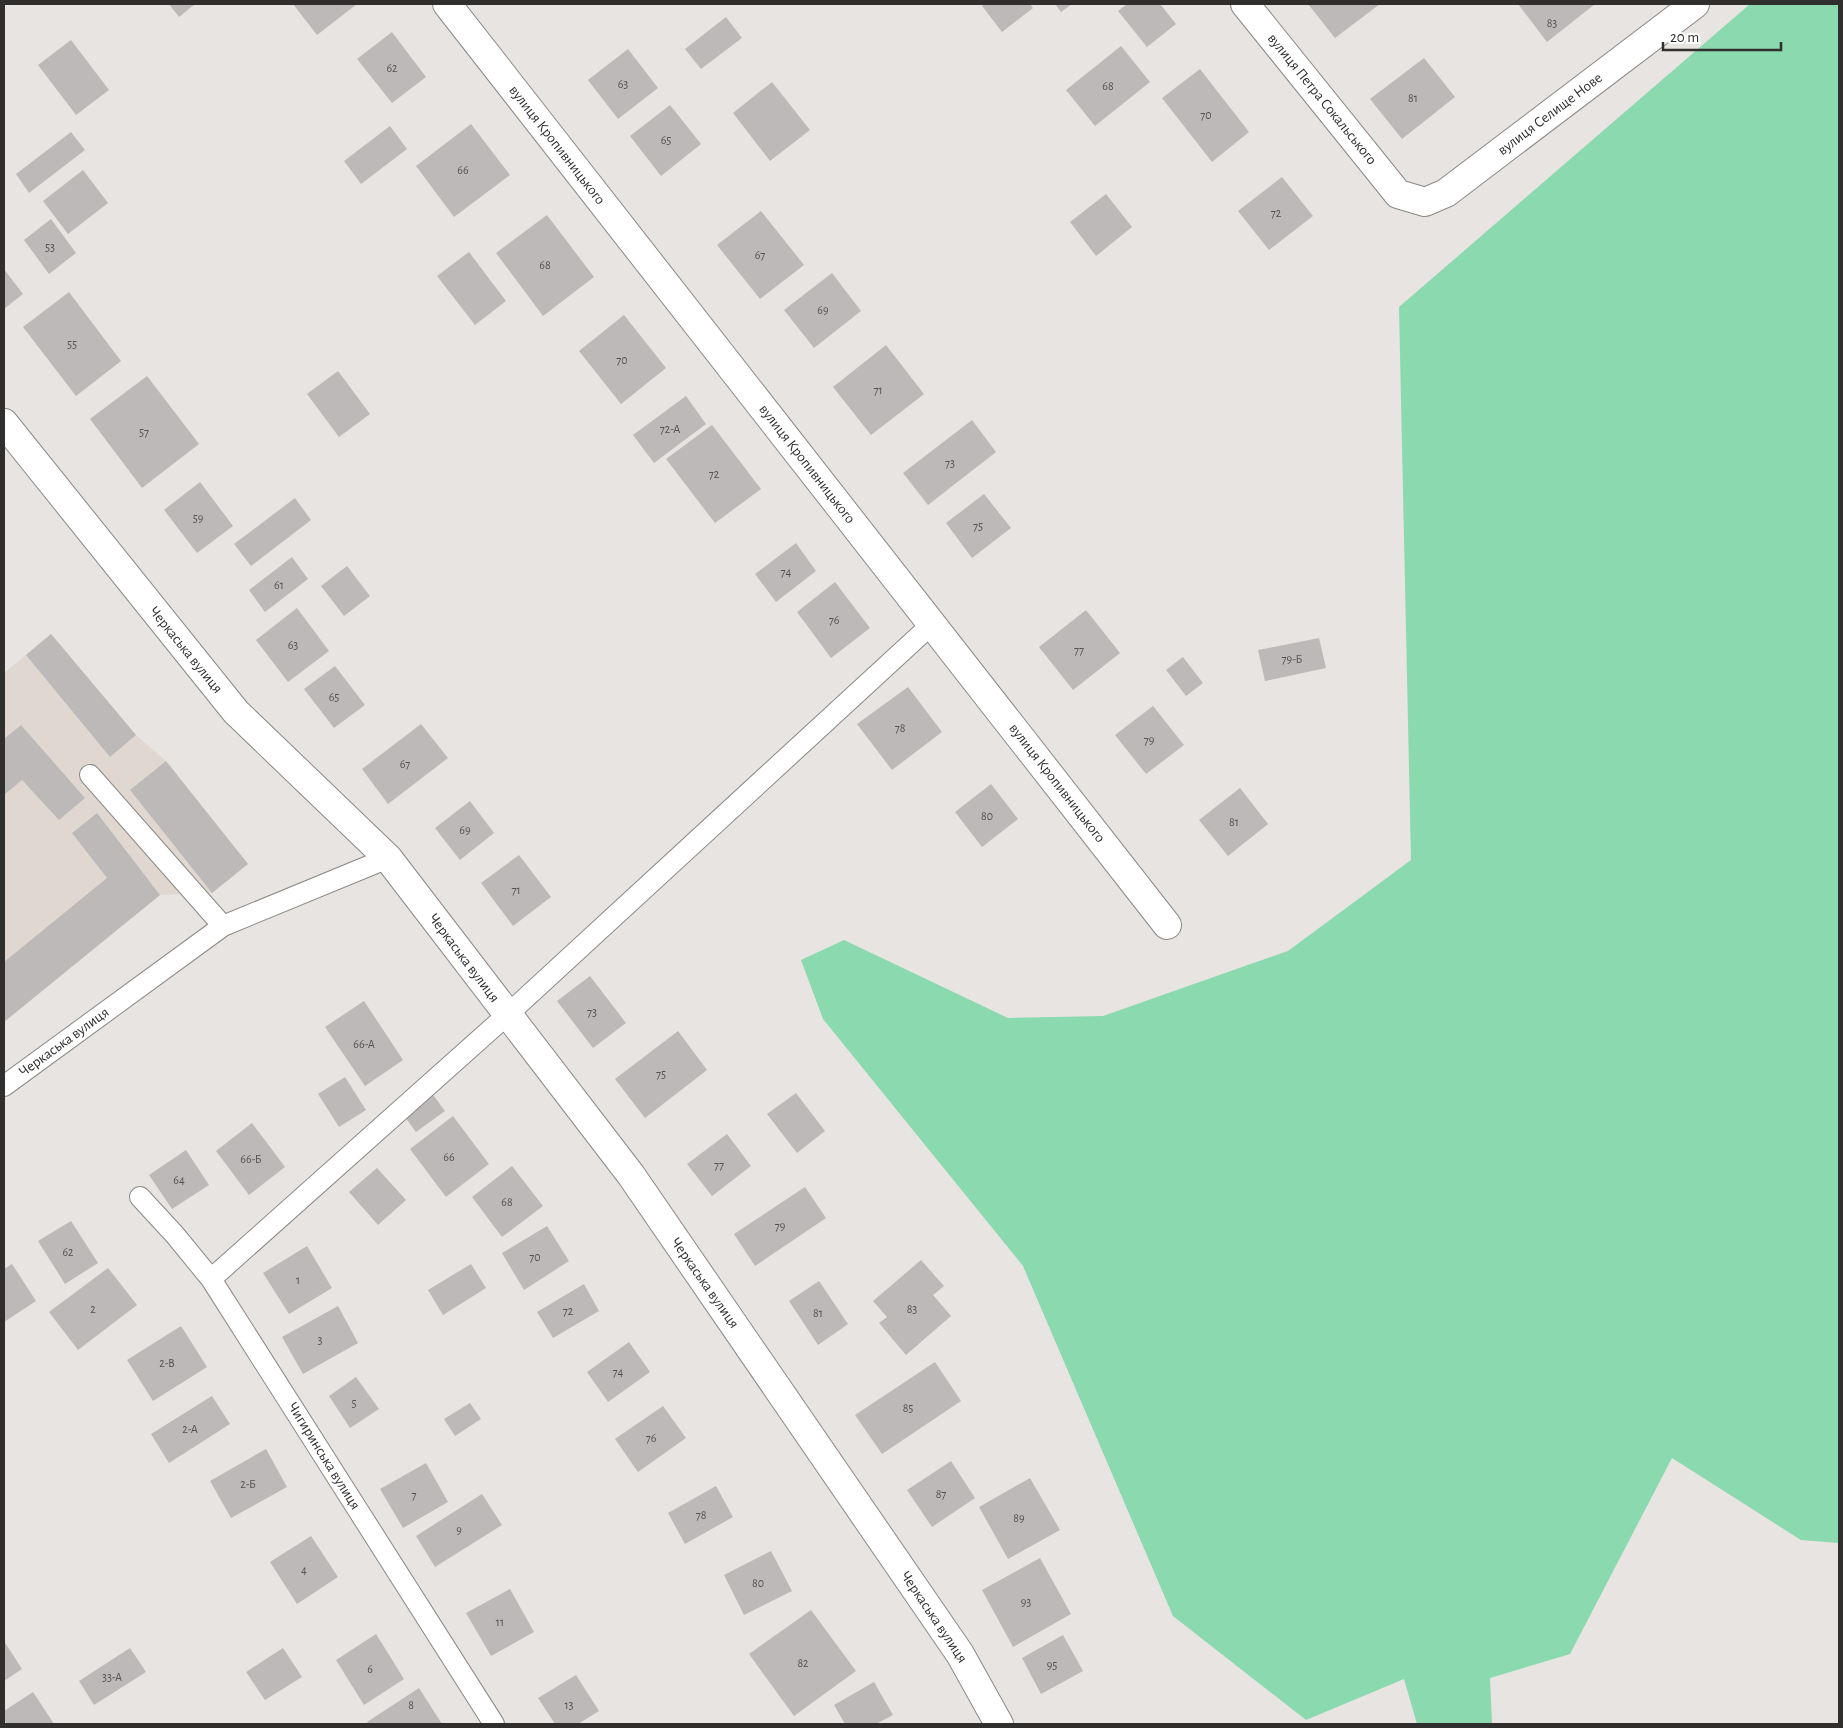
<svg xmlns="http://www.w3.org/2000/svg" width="1843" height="1728" font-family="'Alegreya Sans',sans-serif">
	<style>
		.built { fill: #e0d8d0 }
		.green { fill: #8bd9af }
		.building { fill: #bdb9b9 }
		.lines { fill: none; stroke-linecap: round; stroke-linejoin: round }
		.lane-casing { stroke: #8b8986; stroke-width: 22 }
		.street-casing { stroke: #8b8986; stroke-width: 30 }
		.lane { stroke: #fff; stroke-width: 20 }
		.street { stroke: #fff; stroke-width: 28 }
		.labels { text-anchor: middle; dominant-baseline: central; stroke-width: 5; stroke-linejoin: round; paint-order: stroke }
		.number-label { font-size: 12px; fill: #535251 }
		.street-label { font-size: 15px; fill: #302f2e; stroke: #fff }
	</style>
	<rect width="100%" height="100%" fill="#e7e4e1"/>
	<path class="built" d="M 51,634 L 136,735 L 166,761 L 248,864 L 212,893 L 160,895 L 4,1022 L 4,673 Z"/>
	<path class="green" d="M 1750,4 L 1839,4 L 1839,1543 L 1801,1540 L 1672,1458 L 1570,1654 L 1490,1678 L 1492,1724 L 1417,1724 L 1404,1679 L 1306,1720 L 1173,1616 L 1023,1266 L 823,1019 L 801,960 L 844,940 L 1008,1018 L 1103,1016 L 1288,951 L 1411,860 L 1399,307 Z"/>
	<path class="building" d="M 169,4 L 195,4 L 179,17 Z
		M 293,4 L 357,4 L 317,35 Z
		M 985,4 L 1030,4 L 1033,8 L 1002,32 L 982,6 Z
		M 1055,4 L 1072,4 L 1061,12 Z
		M 1127,4 L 1160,4 L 1176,24 L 1147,47 L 1118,11 Z
		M 1308,4 L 1380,4 L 1335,38 Z
		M 1518,4 L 1595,4 L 1547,42 Z
		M 726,17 L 742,38 L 701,69 L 685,49 Z
		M 392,32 L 426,77 L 392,103 L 357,59 Z
		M 71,40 L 109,90 L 76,115 L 38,65 Z
		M 1121,46 L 1150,82 L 1095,126 L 1066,90 Z
		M 628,49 L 658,88 L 618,119 L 588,80 Z
		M 1424,58 L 1455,97 L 1402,139 L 1370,99 Z
		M 1200,69 L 1249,132 L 1212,162 L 1162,98 Z
		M 772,82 L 810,130 L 770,161 L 733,113 Z
		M 670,105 L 701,144 L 661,176 L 630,136 Z
		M 471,124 L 510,175 L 454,217 L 416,166 Z
		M 390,126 L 407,149 L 361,184 L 344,161 Z
		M 71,132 L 85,150 L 29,193 L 16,174 Z
		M 83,170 L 108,203 L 68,234 L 43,201 Z
		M 1282,177 L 1313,216 L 1269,250 L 1238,211 Z
		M 1106,194 L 1132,227 L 1096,256 L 1070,222 Z
		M 761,211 L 804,265 L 760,299 L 717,245 Z
		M 547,215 L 594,277 L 543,316 L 496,253 Z
		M 51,219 L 76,253 L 49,274 L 24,240 Z
		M 469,252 L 506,301 L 475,325 L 437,276 Z
		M 4,269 L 23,294 L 4,309 Z
		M 832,273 L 861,311 L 814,348 L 784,310 Z
		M 69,292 L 121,361 L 76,396 L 23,327 Z
		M 624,315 L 666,368 L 621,404 L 579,351 Z
		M 886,345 L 924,394 L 871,435 L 833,387 Z
		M 338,371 L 370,414 L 339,437 L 307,394 Z
		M 147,376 L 199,444 L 142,488 L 90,419 Z
		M 686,396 L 706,424 L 654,463 L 633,435 Z
		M 972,420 L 996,452 L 928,505 L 903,473 Z
		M 712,425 L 761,489 L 715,523 L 666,459 Z
		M 200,482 L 233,526 L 197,553 L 164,510 Z
		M 984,494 L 1011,528 L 972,558 L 946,523 Z
		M 295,498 L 311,520 L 251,566 L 234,544 Z
		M 796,543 L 816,571 L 776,602 L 755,574 Z
		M 292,557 L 308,579 L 265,612 L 249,590 Z
		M 347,566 L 370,596 L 344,616 L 321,586 Z
		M 835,582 L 870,628 L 831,658 L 797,612 Z
		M 297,608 L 329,651 L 288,682 L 256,640 Z
		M 1086,610 L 1120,653 L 1073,690 L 1039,647 Z
		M 51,634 L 136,735 L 110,757 L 26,655 Z
		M 1319,638 L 1326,668 L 1265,681 L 1258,650 Z
		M 1183,657 L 1203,683 L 1186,696 L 1166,670 Z
		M 335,666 L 365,705 L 334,728 L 304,689 Z
		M 908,687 L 942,732 L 892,770 L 857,724 Z
		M 1153,706 L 1184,745 L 1146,774 L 1115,735 Z
		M 421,724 L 448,758 L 388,804 L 362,769 Z
		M 21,725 L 85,798 L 59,820 L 22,780 L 4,795 L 4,739 Z
		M 166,761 L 248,864 L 212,893 L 130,790 Z
		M 991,784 L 1018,819 L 982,847 L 955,812 Z
		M 1240,788 L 1268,824 L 1228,856 L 1199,820 Z
		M 470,801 L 494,833 L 460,860 L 435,828 Z
		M 97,813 L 160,895 L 4,1022 L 4,962 L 107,878 L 72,833 Z
		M 519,855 L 551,897 L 513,926 L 481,883 Z
		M 590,976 L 626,1023 L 593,1048 L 557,1001 Z
		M 364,1001 L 403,1060 L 365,1086 L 325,1027 Z
		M 678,1031 L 707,1070 L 645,1118 L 615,1079 Z
		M 345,1077 L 366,1110 L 339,1127 L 318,1094 Z
		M 431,1092 L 445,1111 L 416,1132 L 402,1113 Z
		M 796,1093 L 825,1131 L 797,1153 L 767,1114 Z
		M 453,1116 L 489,1164 L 446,1197 L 410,1149 Z
		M 252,1123 L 285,1167 L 249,1195 L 216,1151 Z
		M 727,1134 L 751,1166 L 712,1196 L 687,1164 Z
		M 186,1150 L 209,1185 L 172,1209 L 149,1175 Z
		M 512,1166 L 543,1206 L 502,1237 L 472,1197 Z
		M 377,1168 L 406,1200 L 378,1225 L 349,1192 Z
		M 805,1187 L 826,1218 L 755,1266 L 734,1234 Z
		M 71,1221 L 98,1263 L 65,1284 L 38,1241 Z
		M 547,1226 L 569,1261 L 524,1290 L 502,1253 Z
		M 307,1246 L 332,1288 L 289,1314 L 263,1273 Z
		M 921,1260 L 944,1286 L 933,1295 L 951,1316 L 906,1355 L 879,1323 L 887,1317 L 873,1301 Z
		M 12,1264 L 36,1301 L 4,1322 L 4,1269 Z
		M 471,1264 L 486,1288 L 443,1315 L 428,1290 Z
		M 108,1268 L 137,1305 L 78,1350 L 49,1312 Z
		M 819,1281 L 848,1324 L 818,1345 L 789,1301 Z
		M 584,1284 L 599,1311 L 553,1338 L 537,1312 Z
		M 338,1306 L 358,1343 L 303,1374 L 282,1337 Z
		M 181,1326 L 207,1367 L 153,1401 L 127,1360 Z
		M 629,1342 L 650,1372 L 608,1402 L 587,1372 Z
		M 935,1362 L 961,1401 L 882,1454 L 855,1415 Z
		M 356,1377 L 379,1409 L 350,1428 L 329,1396 Z
		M 212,1396 L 230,1424 L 169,1463 L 151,1434 Z
		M 470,1403 L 481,1419 L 455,1436 L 444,1419 Z
		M 663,1406 L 686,1438 L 638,1472 L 615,1439 Z
		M 266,1449 L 287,1487 L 231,1518 L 210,1481 Z
		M 951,1461 L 975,1498 L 932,1527 L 907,1490 Z
		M 426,1463 L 448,1502 L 403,1528 L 380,1489 Z
		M 1030,1478 L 1060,1530 L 1008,1559 L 979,1507 Z
		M 716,1486 L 733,1517 L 685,1544 L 668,1513 Z
		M 482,1494 L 502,1525 L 435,1567 L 416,1536 Z
		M 311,1536 L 338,1577 L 297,1604 L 270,1562 Z
		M 771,1551 L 792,1591 L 744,1615 L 724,1575 Z
		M 1040,1558 L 1071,1614 L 1013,1647 L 982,1590 Z
		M 510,1589 L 534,1632 L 491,1656 L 466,1613 Z
		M 811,1610 L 856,1671 L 794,1716 L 749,1654 Z
		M 376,1634 L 404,1679 L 364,1705 L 336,1660 Z
		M 1063,1635 L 1083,1671 L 1041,1694 L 1022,1658 Z
		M 4,1641 L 22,1669 L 4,1681 Z
		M 130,1648 L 146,1672 L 94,1705 L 79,1681 Z
		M 283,1648 L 302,1677 L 265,1700 L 246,1672 Z
		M 576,1675 L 599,1711 L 578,1724 L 555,1724 L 538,1698 Z
		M 874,1682 L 893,1715 L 876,1724 L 845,1724 L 834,1705 Z
		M 419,1688 L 442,1724 L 369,1724 L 367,1722 Z
		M 33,1692 L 54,1724 L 7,1724 L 4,1720 L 4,1711 Z"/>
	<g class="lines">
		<g class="lane-casing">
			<path id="lane" d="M 90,775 L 223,926
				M 4,1086 L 223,926 L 388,858
				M 140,1197 L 175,1235 L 211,1279 L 494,1724
				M 211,1279 L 507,1015 L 932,624"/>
		</g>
		<g class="street-casing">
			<path id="street" d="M 447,4 L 1167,925
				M 1245,4 L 1398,194 L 1425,202 L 1446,193 L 1695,4
				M 4,423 L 236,712 L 388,858 L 631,1175 L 960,1654 L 999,1724"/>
		</g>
		<use href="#lane" class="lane"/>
		<use href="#street" class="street"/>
	</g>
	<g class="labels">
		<g class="number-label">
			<text x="1552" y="23">83</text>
			<text x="392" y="68">62</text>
			<text x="623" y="84">63</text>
			<text x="1108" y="86">68</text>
			<text x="1413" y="98">81</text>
			<text x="1206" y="115">70</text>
			<text x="666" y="140">65</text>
			<text x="463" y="170">66</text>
			<text x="1276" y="213">72</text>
			<text x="50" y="247">53</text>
			<text x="760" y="255">67</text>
			<text x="545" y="265">68</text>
			<text x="823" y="310">69</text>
			<text x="72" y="344">55</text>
			<text x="622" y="360">70</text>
			<text x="878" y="390">71</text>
			<text x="670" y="429">72-А</text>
			<text x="144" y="432">57</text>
			<text x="950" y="463">73</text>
			<text x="714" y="474">72</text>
			<text x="198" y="518">59</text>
			<text x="978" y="526">75</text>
			<text x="786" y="572">74</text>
			<text x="279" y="585">61</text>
			<text x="834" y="620">76</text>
			<text x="293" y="645">63</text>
			<text x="1079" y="650">77</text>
			<text x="1292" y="659">79-Б</text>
			<text x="334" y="697">65</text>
			<text x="900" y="728">78</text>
			<text x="1149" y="740">79</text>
			<text x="405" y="764">67</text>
			<text x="987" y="816">80</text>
			<text x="1234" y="822">81</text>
			<text x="465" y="830">69</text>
			<text x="516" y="890">71</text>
			<text x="592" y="1012">73</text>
			<text x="364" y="1044">66-А</text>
			<text x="661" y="1074">75</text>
			<text x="449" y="1157">66</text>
			<text x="251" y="1159">66-Б</text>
			<text x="719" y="1165">77</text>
			<text x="179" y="1180">64</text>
			<text x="507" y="1202">68</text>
			<text x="780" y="1226">79</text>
			<text x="68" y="1252">62</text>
			<text x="535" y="1257">70</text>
			<text x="298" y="1280">1</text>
			<text x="93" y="1309">2</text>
			<text x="912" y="1309">83</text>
			<text x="568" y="1311">72</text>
			<text x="818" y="1313">81</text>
			<text x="320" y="1340">3</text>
			<text x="167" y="1363">2-В</text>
			<text x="618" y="1372">74</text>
			<text x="354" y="1403">5</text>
			<text x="908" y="1408">85</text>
			<text x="190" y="1429">2-А</text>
			<text x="651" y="1438">76</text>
			<text x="248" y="1484">2-Б</text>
			<text x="941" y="1494">87</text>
			<text x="414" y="1495">7</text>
			<text x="701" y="1515">78</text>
			<text x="1019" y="1518">89</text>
			<text x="459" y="1530">9</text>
			<text x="304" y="1570">4</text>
			<text x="758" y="1583">80</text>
			<text x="1026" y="1602">93</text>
			<text x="500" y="1622">11</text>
			<text x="803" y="1663">82</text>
			<text x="1052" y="1665">95</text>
			<text x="370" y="1669">6</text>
			<text x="112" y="1677">33-А</text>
			<text x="411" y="1705">8</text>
			<text x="569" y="1705">13</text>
		</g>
		<g class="street-label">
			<text transform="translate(1322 99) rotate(51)">вулиця Петра Сокальського</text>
			<text transform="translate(1550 114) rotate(-37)">вулиця Селище Нове</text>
			<text transform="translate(557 145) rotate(52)">вулиця Кропивницького</text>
			<text transform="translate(807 464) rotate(52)">вулиця Кропивницького</text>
			<text transform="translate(186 650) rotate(51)">Черкаська вулиця</text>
			<text transform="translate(1057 783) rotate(52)">вулиця Кропивницького</text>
			<text transform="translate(464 958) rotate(53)">Черкаська вулиця</text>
			<text transform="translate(64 1042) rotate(-36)">Черкаська вулиця</text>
			<text transform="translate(705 1283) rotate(55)">Черкаська вулиця</text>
			<text transform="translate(324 1456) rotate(58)">Чигиринська вулиця</text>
			<text transform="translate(934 1617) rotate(56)">Черкаська вулиця</text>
		</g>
	</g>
	<rect width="1843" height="1728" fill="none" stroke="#302f2e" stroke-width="10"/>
	<path d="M1663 42v8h118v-8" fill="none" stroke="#302f2e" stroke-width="2.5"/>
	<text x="1670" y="42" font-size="15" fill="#302f2e" stroke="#ffffff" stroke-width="4" paint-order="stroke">20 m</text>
</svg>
